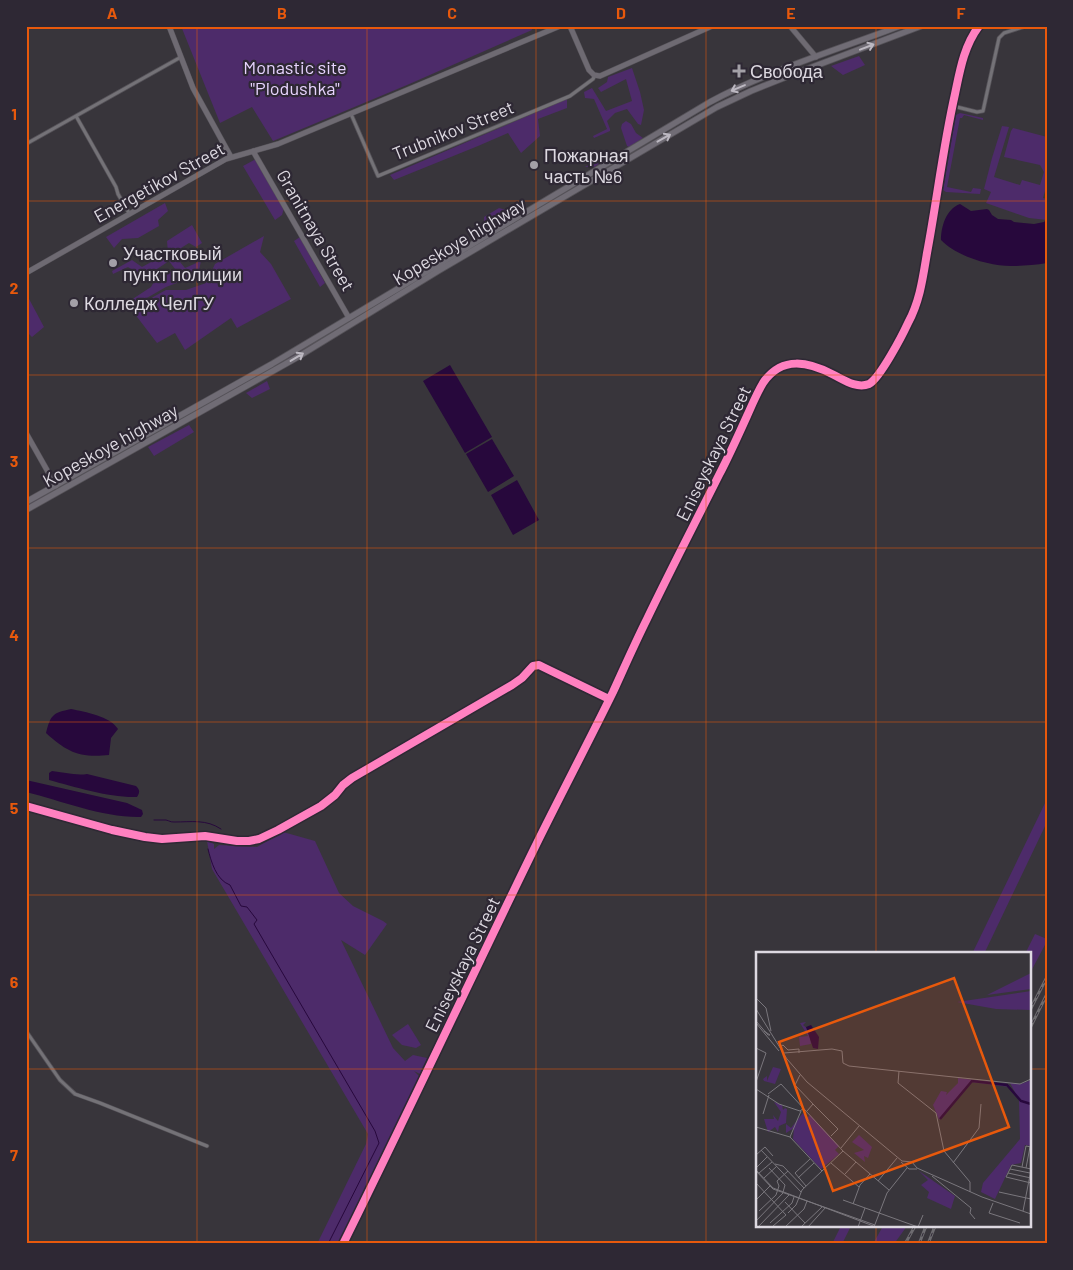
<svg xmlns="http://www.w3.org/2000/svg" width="1073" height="1270" font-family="Barlow,sans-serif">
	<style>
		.green { fill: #4d2b6a }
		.water { fill: #27083c }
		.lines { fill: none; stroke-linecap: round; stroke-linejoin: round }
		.stream { stroke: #27083c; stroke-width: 1 }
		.street-casing { stroke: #555258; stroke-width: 4.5 }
		.secondary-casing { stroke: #555258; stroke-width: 6 }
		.primary-casing { stroke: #555258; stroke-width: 7 }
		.street { stroke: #747277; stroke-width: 3 }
		.secondary { stroke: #6e6a72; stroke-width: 5 }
		.primary { stroke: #706c75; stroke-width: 5.5 }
		.rail-casing { stroke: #6e6c70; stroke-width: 3 }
		.rail { stroke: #2e2834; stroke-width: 1; stroke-dasharray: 4; stroke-linecap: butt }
		.cycleway-casing { stroke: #2e2834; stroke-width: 11 }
		.cycleway { stroke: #ff80c0; stroke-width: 8 }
		.oneway { stroke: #bcb8c1 }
		.grid { fill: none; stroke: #e8590c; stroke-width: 1; stroke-opacity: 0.55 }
		.poi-dot { fill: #a3a0a7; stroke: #2e2834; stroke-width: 2 }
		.labels { text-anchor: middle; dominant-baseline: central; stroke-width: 4.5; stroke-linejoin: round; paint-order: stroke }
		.park-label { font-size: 18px; fill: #e8d4ff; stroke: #2e2834 }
		.poi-label { font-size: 18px; fill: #ddd9e1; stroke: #2e2834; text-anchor: start }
		.street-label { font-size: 18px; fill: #ddd9e1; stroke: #2e2834 }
		.inset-river { fill: none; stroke: #27083c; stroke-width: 2.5 }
		.inset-road { fill: none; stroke: #7a777d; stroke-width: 1 }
		.view { fill: #e8590c; fill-opacity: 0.15; stroke: #e8590c; stroke-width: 2.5 }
		.inset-edge { fill: none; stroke: #ddd9e1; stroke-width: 2.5 }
		.neatline { fill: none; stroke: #e8590c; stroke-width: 2 }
		.grid-label { font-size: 16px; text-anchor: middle; font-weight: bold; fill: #e8590c }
	</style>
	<rect width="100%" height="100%" fill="#38353b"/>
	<path class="green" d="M 181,26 L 531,26 L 532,30 L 407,85 L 273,141 L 252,107 L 220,123 Z
		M 859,56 L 865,65 L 843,75 L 831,66 Z
		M 632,68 L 640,92 L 644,110 L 641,125 L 638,124 L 627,109 L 615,113 L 607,121 L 610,129 L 610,131 L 594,138 L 593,136 L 607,129 L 594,99 L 585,98 L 584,92 L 592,88 L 606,111 L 632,101 L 626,79 L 601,92 L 598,88 L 607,82 L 608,77 Z
		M 567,99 L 567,108 L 538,119 L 540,136 L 521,153 L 508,133 L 478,146 L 394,180 L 390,175 Z
		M 960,113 L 983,118 L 983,120 L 964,115 L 962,118 L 960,118 L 947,187 L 971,192 L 973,188 L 981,189 L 980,194 L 946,192 L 943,190 L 956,115 Z
		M 626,121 L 631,124 L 636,133 L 643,138 L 629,147 L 627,146 L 621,128 L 622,124 Z
		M 1002,126 L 1009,127 L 994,177 L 1020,185 L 1022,180 L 1040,185 L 1044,172 L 1040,165 L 1004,157 L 1011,131 L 1013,128 L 1047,137 L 1047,184 L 1043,198 L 1047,199 L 1047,220 L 1029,218 L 986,203 L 991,192 L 984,189 L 992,158 Z
		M 613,151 L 614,155 L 594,167 L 585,167 Z
		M 256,159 L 284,208 L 282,215 L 275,220 L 243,166 Z
		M 165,203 L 168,211 L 158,220 L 159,226 L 138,238 L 122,239 L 114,248 L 106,237 Z
		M 499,208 L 506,210 L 509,217 L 490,228 L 484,222 L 484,217 Z
		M 192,225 L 202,243 L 196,247 L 189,243 L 181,248 L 185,255 L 180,262 L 185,268 L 201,261 L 198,275 L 166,287 L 131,307 L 128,302 L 151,287 L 155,280 L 175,269 L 169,261 L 154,271 L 155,274 L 146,279 L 128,267 L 113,274 L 112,271 L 132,260 L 142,267 L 168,253 L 167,241 Z
		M 264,236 L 260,252 L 271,264 L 291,299 L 237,328 L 231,318 L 185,350 L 175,333 L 157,343 L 131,309 L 166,290 L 186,290 L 206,283 L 215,264 Z
		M 300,237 L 325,283 L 320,287 L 294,241 Z
		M 28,297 L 44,327 L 32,337 L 26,331 L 26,298 Z
		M 334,330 L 334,331 L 307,348 L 29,505 L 28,504 L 307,347 Z
		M 267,381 L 270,389 L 252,398 L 246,393 Z
		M 189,425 L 194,432 L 154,456 L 148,447 Z
		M 1047,799 L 1047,822 L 984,954 L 972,954 Z
		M 283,832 L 315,841 L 339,893 L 353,906 L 383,921 L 387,924 L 365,955 L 341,940 L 393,1048 L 405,1061 L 413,1055 L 427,1058 L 420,1074 L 414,1071 L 420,1077 L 339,1244 L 317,1244 L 366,1144 L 368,1134 L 212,869 L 207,841 L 214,844 L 214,849 L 219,845 L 257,847 Z
		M 1035,934 L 1047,939 L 1047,941 L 1029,975 L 1029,954 L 1025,954 Z
		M 408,1024 L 421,1045 L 416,1048 L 402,1045 L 392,1035 Z
		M 841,1226 L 851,1226 L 842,1244 L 832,1244 Z
		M 883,1226 L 907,1226 L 894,1244 L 873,1244 Z"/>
	<path class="water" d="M 960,204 L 971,211 L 987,209 L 989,210 L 992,215 L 998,219 L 1011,220 L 1014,222 L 1034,224 L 1044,222 L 1047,219 L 1047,263 C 1035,265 1023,266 1011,266 C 989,266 956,256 941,240 C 941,227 946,209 960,204 Z
		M 450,365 L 492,437 L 465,453 L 423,381 Z
		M 492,439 L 514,476 L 488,492 L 466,454 Z
		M 517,480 L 539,520 L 513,535 L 491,495 Z
		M 71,709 C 85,712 110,716 118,729 L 111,738 L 109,755 C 79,758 67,752 46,733 C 51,714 53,713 71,709 Z
		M 52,771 C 63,772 76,776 87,774 L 136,786 C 140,790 140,792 137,797 C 110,798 75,787 49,780 L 49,773 Z
		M 26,780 L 127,803 L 142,810 L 143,814 L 141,817 C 104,818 62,801 26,792 Z"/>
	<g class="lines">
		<path class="stream" d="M 154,820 C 158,820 162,820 166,820 C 170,821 170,822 174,822 C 192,822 206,819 221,829
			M 208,849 C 211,861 216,880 230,885 L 241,906 L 247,907 L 257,920 L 254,924 L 265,943 L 375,1131 L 379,1143 L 328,1244"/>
		<g class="street-casing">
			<path id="street" d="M 953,106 L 977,112 L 983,111 L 999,38 L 1004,33 L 1026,26
				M 351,114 L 378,176 L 570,96 L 593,79 L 595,75
				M 76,116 L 116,187 L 118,194 L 129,213
				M 26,144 L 181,57
				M 26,1031 L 60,1080 L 75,1094 L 100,1103 L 207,1146"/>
		</g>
		<g class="secondary-casing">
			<path id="secondary" d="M 169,26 L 193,88 L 231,157
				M 570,26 L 589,70 L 594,75 L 600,76 L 712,26
				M 790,26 L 816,57
				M 253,151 L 349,318
				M 26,273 L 226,159 L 278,144 L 560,26
				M 26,433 L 56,486
				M 26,806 L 112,830 L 145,837 L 162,839 L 205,836 L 237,841 L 249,841 L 259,839 L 278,830 L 321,806 L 335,795 L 343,785 L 352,778 L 512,685 L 522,678 L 533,666 L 539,665 L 543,667 L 609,699
				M 343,1244 C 408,1113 470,980 534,849 C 560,796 587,745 613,692 C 624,668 635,643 647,619 C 670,571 695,523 719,475 C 729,456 738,436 747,416 C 752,405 757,393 763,383 C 782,355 809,362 834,375 C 844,380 857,389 869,384 C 880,378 902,336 908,323 C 920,301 923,277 927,253 C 937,200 943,147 955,94 C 960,70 964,46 979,26"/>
		</g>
		<g class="primary-casing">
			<path id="primary" d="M 26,502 L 272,364 L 710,102 C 770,70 836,50 900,26
				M 26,510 L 296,358 L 438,271 L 717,107 L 751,91 L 786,77 L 921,26"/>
		</g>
		<use href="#street" class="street"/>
		<use href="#secondary" class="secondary"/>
		<use href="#primary" class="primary"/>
		<g class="rail-casing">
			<path id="rail" d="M 1029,1012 L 1047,977
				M 1029,1030 L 1047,994
				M 905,1244 L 915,1226
				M 919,1244 L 926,1226
				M 928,1244 L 935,1226"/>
		</g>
		<use href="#rail" class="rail"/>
		<g class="cycleway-casing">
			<path id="cycleway" d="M 26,806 L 112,830 L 145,837 L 162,839 L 205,836 L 237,841 L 249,841 L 259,839 L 278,830 L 321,806 L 335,795 L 343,785 L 352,778 L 512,685 L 522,678 L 533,666 L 539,665 L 543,667 L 609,699
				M 343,1244 C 408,1113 470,980 534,849 C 560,796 587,745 613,692 C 624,668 635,643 647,619 C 670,571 695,523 719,475 C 729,456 738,436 747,416 C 752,405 757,393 763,383 C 782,355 809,362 834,375 C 844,380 857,389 869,384 C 880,378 902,336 908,323 C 920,301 923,277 927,253 C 937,200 943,147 955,94 C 960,70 964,46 979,26"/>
		</g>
		<use href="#cycleway" class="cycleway"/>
	</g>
	<defs><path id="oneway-shaft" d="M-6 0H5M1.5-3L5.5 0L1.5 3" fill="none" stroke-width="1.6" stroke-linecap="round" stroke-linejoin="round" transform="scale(1.25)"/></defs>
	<g class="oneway">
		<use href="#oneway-shaft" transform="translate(867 47) rotate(-21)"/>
		<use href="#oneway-shaft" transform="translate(738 88) rotate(157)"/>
		<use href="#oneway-shaft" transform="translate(664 138) rotate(-29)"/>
		<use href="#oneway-shaft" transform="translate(297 357) rotate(-31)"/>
	</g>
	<path class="grid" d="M 197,26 L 197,1244M 367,26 L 367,1244M 536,26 L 536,1244M 706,26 L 706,1244M 876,26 L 876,954M 26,201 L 1047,201M 26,375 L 1047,375M 26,548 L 1047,548M 26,722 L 1047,722M 26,895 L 1047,895M 26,1069 L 757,1069M 1029,1069 L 1047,1069M 876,1226 L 876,1244"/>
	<g class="poi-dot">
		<path d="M736.5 63.5h5v5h5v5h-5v5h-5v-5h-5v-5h5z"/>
		<circle cx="534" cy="165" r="5"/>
		<circle cx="113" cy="263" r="5"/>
		<circle cx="74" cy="303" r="5"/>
	</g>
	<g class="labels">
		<g class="park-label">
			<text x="295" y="67">Monastic site<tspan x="295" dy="21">"Plodushka"</tspan></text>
		</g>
		<g class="poi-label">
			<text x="750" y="71">Свобода</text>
			<text x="544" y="155">Пожарная<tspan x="544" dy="21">часть №6</tspan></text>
			<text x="123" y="253">Участковый<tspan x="123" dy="21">пункт полиции</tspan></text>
			<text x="84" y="303">Колледж ЧелГУ</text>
		</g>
		<g class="street-label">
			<text transform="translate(453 130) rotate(-22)">Trubnikov Street</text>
			<text transform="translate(159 182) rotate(-29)">Energetikov Street</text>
			<text transform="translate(316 230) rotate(60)">Granitnaya Street</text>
			<text transform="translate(459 241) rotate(-31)">Kopeskoye highway</text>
			<text transform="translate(110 445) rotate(-29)">Kopeskoye highway</text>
			<text transform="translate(713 453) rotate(-64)">Eniseyskaya Street</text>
			<text transform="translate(462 964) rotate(-64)">Eniseyskaya Street</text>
		</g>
	</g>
	<g transform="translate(756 952)">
		<rect width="275" height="275" fill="#38353b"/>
		<path d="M 275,21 L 275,37 L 231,43 ZM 275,39 L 275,58 L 240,57 L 201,50 ZM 50,70 L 47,73 L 53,78 L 55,92 L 44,94 L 43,85 L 52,84 L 44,71 ZM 17,115 L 25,117 L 19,132 L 8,129 L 7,127 L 11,124 L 11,129 ZM 202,126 L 252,132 L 254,135 L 215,130 L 183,168 L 177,153 L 185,139 L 191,140 L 190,143 L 202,131 ZM 275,128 L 275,194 L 269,193 L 265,211 L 255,213 L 239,247 L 225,240 L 227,231 L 264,187 L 263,148 L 254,131 L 265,132 ZM 18,150 L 26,153 L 27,158 L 29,156 L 31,157 L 30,171 L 23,174 L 22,180 L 19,175 L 12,180 L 8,167 L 18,167 L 17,163 L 22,169 L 25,160 ZM 47,161 L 51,166 L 54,163 L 83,194 L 79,198 L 83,202 L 65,217 L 37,187 L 38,176 L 30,181 L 30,172 L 35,176 ZM 103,183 L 116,195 L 112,206 L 104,202 L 108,204 L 109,210 L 98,201 L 108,198 L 96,190 ZM 163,219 L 199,244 L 195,257 L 171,246 L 173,240 L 165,233 L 172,228 Z" fill="#4d2b6a"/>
		<path d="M 55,73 L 63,85 L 62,97 L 57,96 L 50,75 Z" fill="#27083c"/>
		<path class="inset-river" d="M 184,167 L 216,129 L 251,133 L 265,149 L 275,152"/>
		<path class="inset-road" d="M 0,46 L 10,56 L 15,79M 0,57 L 31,107 L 51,130 L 146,209 L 156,210 L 161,216 L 226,245 L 275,262M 0,69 L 12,83 L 14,83 L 8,79M 0,71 L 23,99M 24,95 L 27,93 L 32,98 L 43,97 L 43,101M 0,96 L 10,101 L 0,130M 28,101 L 76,97 L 86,99 L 87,111 L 93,114 L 264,132 L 275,127M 143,119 L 142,131 L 180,161 L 188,199 L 214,230 L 214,240M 44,123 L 39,133 L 57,152 L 51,159M 0,137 L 23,152 L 44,159 L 48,156M 12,142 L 25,132 L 87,199 L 133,238M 57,152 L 82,177 L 75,184M 7,162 L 13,143M 0,175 L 34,185 L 66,219M 34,185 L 45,159M 85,196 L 103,174M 5,198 L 45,240M 0,203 L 9,195 L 17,204M 145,210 L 153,217 L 161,217M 75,211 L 103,235M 197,211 L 223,176 L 225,152M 19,212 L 27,214 L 48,236M 266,215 L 270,194 L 275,195M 0,216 L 11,205M 13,216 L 29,233 L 27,240M 270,216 L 274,195M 254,217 L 274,221M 275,217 L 256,213 L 250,225 L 275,231M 0,218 L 17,236 L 120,275M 0,219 L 17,237 L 119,273M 3,221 L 16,210M 252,221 L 275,226M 89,222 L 100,210M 176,224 L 215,256 L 214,261 L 219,267M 8,226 L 21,214M 42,226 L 58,211M 122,229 L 141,206M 0,231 L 30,263M 50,234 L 39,221 L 54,207M 243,240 L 275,247M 0,248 L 15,233M 87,248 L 162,275 L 167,263M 29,250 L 49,271M 237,251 L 233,261 L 264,271M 97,252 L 104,233 L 114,222M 3,259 L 20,243 L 23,234 L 21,229 L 32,219M 267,259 L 275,218M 32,261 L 40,253 L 46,238 L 87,199M 0,269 L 27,241M 14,271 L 36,251 L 38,245M 17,274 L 30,263M 2,275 L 33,243M 29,275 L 48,257 L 51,249M 45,275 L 66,255M 52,275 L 70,255M 102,275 L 109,256M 118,275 L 131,241 L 151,216"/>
		<path class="view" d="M 198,26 L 253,175 L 77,239 L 23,90 Z"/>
		<rect width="275" height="275" class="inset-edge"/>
	</g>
	<rect width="1073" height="1270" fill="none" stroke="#2e2834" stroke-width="55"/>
	<rect x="28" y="28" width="1018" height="1214" class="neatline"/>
	<g class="grid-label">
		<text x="112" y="19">A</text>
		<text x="282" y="19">B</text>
		<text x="452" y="19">C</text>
		<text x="621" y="19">D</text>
		<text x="791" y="19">E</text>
		<text x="961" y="19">F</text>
		<text x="14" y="120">1</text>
		<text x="14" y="294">2</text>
		<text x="14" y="467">3</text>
		<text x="14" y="641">4</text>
		<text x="14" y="814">5</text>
		<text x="14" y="988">6</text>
		<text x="14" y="1161">7</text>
	</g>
</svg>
